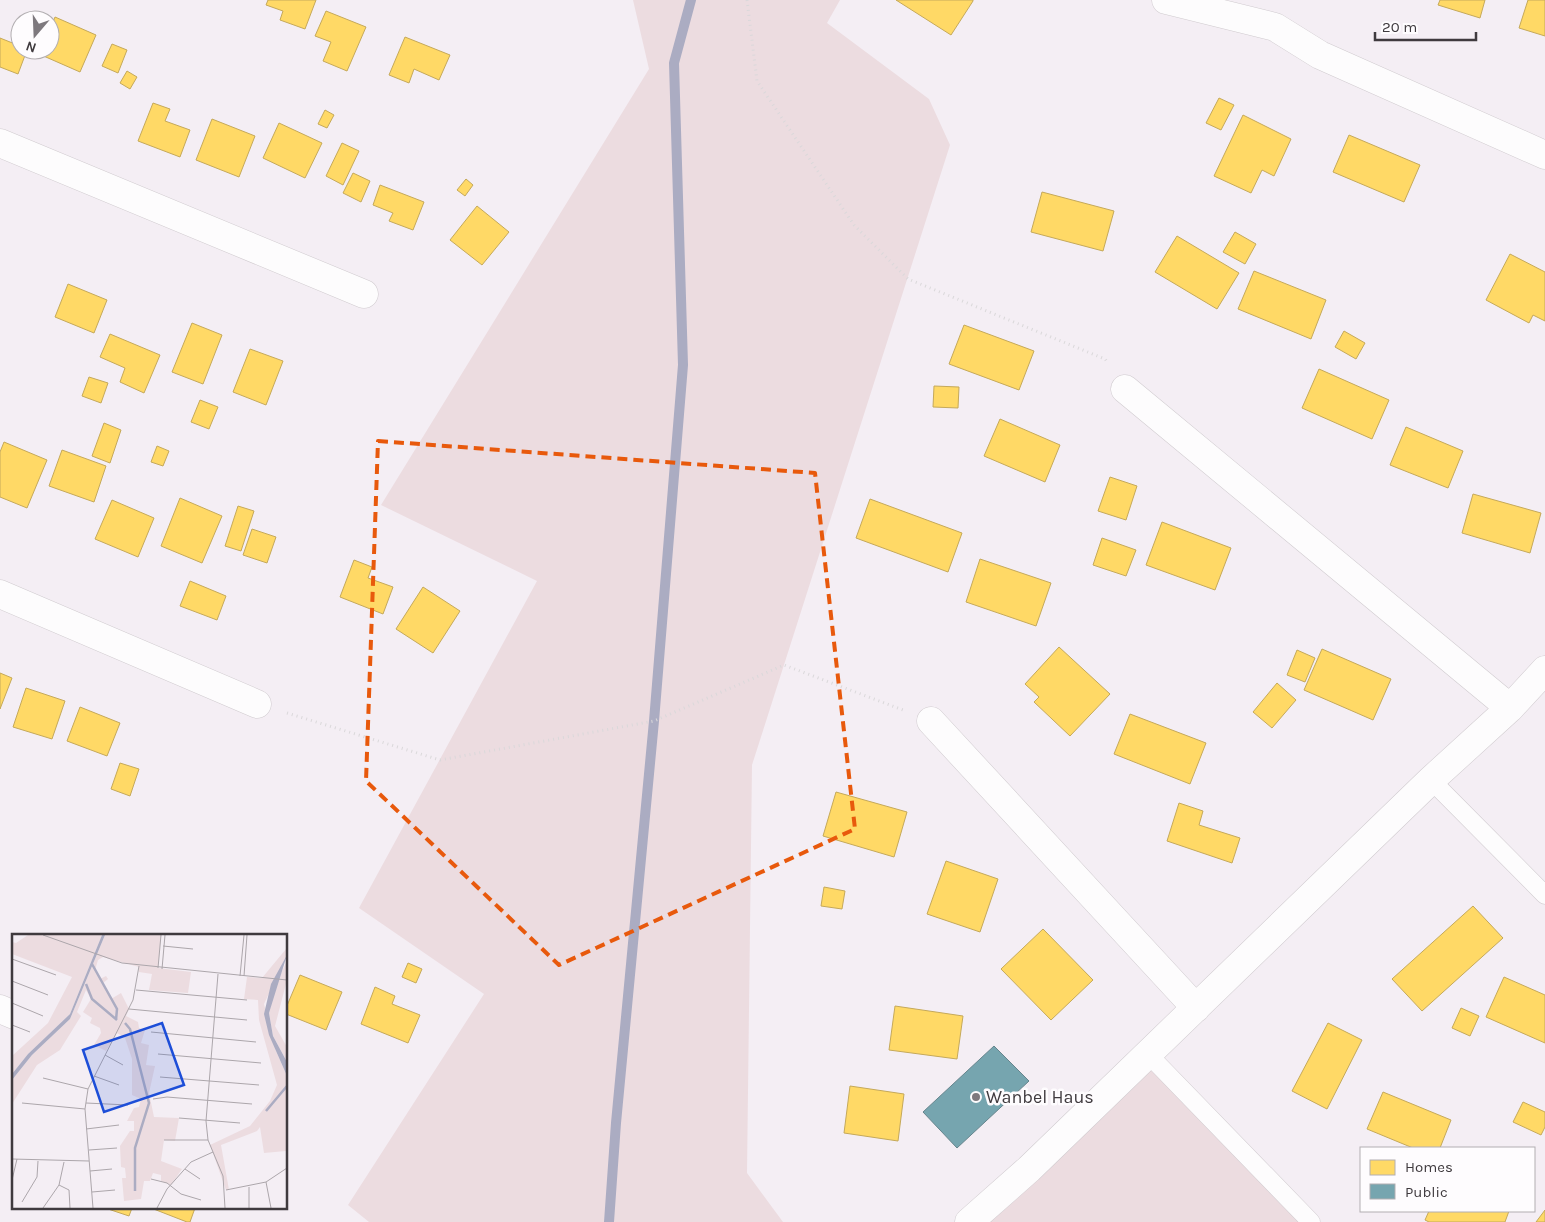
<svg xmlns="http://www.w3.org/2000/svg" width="1545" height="1222" font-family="Karla,sans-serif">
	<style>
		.green { fill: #ecdce0 }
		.homes { fill: #ffd966; stroke: #c5a95a }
		.public { fill: #76a5af; stroke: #66858d }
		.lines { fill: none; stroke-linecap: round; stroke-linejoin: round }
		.stream { stroke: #abacc2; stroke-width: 10 }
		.lane-casing { stroke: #d0cbcf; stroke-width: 19 }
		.street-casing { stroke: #d0cbcf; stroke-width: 29 }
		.path { stroke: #dad8da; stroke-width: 3; stroke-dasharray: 1 4; stroke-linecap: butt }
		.lane { stroke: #fdfcfd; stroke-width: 18 }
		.street { stroke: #fdfcfd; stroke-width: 28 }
		.marked { fill: none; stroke: #e8590c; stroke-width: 4; stroke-dasharray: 10 6; stroke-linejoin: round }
		.poi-dot { fill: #7e797e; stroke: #fefcfe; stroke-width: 2 }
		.labels { text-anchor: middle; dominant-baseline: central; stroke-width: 5; stroke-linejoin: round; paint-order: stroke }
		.poi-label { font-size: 18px; fill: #3f3a3e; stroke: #fefcfe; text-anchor: start }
		.inset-river { fill: none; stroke: #abacc2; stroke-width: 2.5 }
		.inset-road { fill: none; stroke: #aca6ab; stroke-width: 1 }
		.view { fill: #1d4ed8; fill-opacity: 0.15; stroke: #1d4ed8; stroke-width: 2.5 }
		.inset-edge { fill: none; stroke: #3f3a3e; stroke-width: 2.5 }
	</style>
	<rect width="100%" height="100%" fill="#f4eef4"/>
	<path class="green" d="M 633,0 L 840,0 L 827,23 L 929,99 L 950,145 L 752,765 L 747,1173 L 783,1222 L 369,1222 L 348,1205 L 484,994 L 359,908 L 537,581 L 381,505 L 649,69 Z
		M 1148,1054 L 1310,1222 L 969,1222 Z"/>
	<path class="homes" d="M 268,0 L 316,0 L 305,29 L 280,20 L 283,11 L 266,5 Z
		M 896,0 L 973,0 L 973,1 L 951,35 Z
		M 1440,0 L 1485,0 L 1480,18 L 1438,5 Z
		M 1528,0 L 1545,0 L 1545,36 L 1519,28 Z
		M 326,11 L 366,27 L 347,71 L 323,61 L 331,42 L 315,36 Z
		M 55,17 L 96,35 L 80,72 L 39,54 L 41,50 L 50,50 L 50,29 Z
		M 405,37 L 450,55 L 439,80 L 414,69 L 409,83 L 389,75 Z
		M 0,38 L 20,46 L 20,50 L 27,50 L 18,74 L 0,67 Z
		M 112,44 L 127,50 L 118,73 L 102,66 Z
		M 127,71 L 137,77 L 130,89 L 120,83 Z
		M 1219,98 L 1234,105 L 1221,130 L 1206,123 Z
		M 153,103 L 170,109 L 165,121 L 190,130 L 180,157 L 138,141 Z
		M 325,110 L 334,115 L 327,128 L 318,124 Z
		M 1243,115 L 1291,139 L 1274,176 L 1262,170 L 1251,193 L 1214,176 Z
		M 212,119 L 255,136 L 239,177 L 196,160 Z
		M 279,123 L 322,143 L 305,178 L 263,158 Z
		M 1349,135 L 1420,165 L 1404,202 L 1333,172 Z
		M 342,143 L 359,151 L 343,185 L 326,176 Z
		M 353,173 L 370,181 L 361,202 L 343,193 Z
		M 466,179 L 473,185 L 465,196 L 457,190 Z
		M 380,185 L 424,202 L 413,230 L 389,221 L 393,213 L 373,205 Z
		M 1042,192 L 1114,211 L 1103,251 L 1031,232 Z
		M 477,206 L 509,232 L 482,265 L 450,240 Z
		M 1235,232 L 1256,244 L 1245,264 L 1223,252 Z
		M 1177,236 L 1239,273 L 1217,309 L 1155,272 Z
		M 1510,254 L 1545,272 L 1545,321 L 1533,315 L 1529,323 L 1486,300 Z
		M 1254,271 L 1326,300 L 1311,339 L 1238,309 Z
		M 68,284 L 107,300 L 94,333 L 55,317 Z
		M 192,323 L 222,335 L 203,384 L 172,372 Z
		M 964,325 L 1034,351 L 1019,390 L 949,364 Z
		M 1344,331 L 1365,343 L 1356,359 L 1335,347 Z
		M 110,334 L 160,355 L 144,393 L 120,382 L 125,368 L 100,357 Z
		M 250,349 L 283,361 L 266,405 L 233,392 Z
		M 1319,369 L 1389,400 L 1372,439 L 1302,408 Z
		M 89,377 L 108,383 L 101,403 L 82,396 Z
		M 934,386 L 959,387 L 958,408 L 933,407 Z
		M 200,400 L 218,407 L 209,429 L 191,422 Z
		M 1000,419 L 1060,445 L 1045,482 L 984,456 Z
		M 104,423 L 121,430 L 110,463 L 92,456 Z
		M 1406,427 L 1463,451 L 1448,488 L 1390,465 Z
		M 4,442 L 47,460 L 27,508 L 0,497 L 0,452 Z
		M 157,446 L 169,451 L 163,466 L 151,462 Z
		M 62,450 L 106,466 L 94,502 L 49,486 Z
		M 1110,477 L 1137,486 L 1126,520 L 1098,511 Z
		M 1473,494 L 1541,513 L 1530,553 L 1462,533 Z
		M 180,498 L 222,516 L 202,563 L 161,546 Z
		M 870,499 L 962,533 L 948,572 L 856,538 Z
		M 112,500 L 154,518 L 138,557 L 95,539 Z
		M 238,506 L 254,511 L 241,551 L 225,546 Z
		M 1162,522 L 1231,548 L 1215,590 L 1146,565 Z
		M 252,529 L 276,537 L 267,563 L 243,555 Z
		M 1102,538 L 1136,550 L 1126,576 L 1093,565 Z
		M 980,559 L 1051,583 L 1036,626 L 966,602 Z
		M 354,560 L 372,567 L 368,578 L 393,587 L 383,614 L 340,597 Z
		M 190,581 L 226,596 L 217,620 L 180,606 Z
		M 423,587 L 460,611 L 433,653 L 396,629 Z
		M 1059,647 L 1110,694 L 1070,736 L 1034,702 L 1039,697 L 1025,684 Z
		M 1322,649 L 1391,679 L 1373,720 L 1304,690 Z
		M 1297,650 L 1315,658 L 1305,682 L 1287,675 Z
		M 0,673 L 12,678 L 0,709 Z
		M 1277,683 L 1296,700 L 1272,728 L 1253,712 Z
		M 26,688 L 65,701 L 52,739 L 13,727 Z
		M 80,707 L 120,723 L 107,756 L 67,741 Z
		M 1130,714 L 1206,743 L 1190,784 L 1114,754 Z
		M 120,763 L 139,769 L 130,796 L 111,789 Z
		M 836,792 L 907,812 L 894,857 L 823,836 Z
		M 1179,803 L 1203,811 L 1199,825 L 1240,838 L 1232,863 L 1167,841 Z
		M 946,861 L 998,879 L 980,932 L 927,914 Z
		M 824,887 L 845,891 L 842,909 L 821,906 Z
		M 1473,906 L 1503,938 L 1422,1011 L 1392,979 Z
		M 1043,929 L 1093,980 L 1051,1020 L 1001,969 Z
		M 408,963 L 422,969 L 416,983 L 402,977 Z
		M 300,975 L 342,992 L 326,1030 L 286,1014 L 286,1008 Z
		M 1504,977 L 1545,995 L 1545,1043 L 1486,1017 Z
		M 375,987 L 395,996 L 392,1004 L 420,1015 L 408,1043 L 361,1024 Z
		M 895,1006 L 963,1016 L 957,1059 L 889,1050 Z
		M 1461,1008 L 1479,1016 L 1470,1036 L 1452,1028 Z
		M 1328,1023 L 1362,1040 L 1327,1109 L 1292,1091 Z
		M 850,1086 L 904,1094 L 898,1141 L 844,1133 Z
		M 1383,1092 L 1451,1120 L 1440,1148 L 1413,1148 L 1367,1129 Z
		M 1523,1102 L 1545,1112 L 1545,1127 L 1541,1135 L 1513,1122 Z
		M 105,1208 L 132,1208 L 129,1216 Z
		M 151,1208 L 195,1208 L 190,1222 L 187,1222 Z
		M 1545,1210 L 1545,1222 L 1536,1222 Z
		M 1429,1211 L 1509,1211 L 1505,1222 L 1429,1222 L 1425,1220 Z"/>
	<path class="public" d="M 994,1046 L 1029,1081 L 957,1148 L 923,1112 Z"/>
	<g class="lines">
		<path class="stream" d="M 609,1222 L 616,1123 L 654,721 L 683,365 L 674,63 L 691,0"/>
		<g class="lane-casing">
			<path id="lane" d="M 1431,780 L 1545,895
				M 1148,1054 L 1311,1222"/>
		</g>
		<g class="street-casing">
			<path id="street" d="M 1166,0 L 1275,27 L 1320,55 L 1545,155
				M 0,143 L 364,294
				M 1125,389 L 1510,708
				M 0,594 L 257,704
				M 931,721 L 1196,1008
				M 0,1009 L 14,1015
				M 969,1222 L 1029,1169 L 1431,780 L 1510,708 L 1545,670"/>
		</g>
		<path class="path" d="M 747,0 L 757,81 L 854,225 L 908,279 L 1105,359 L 1108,363
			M 287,713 L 440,760 L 654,721 L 784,665 L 903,710"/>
		<use href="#lane" class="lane"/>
		<use href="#street" class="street"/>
	</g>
	<path class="marked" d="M 378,441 L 815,473 L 855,829 L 559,965 L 366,781 Z"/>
	<circle class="poi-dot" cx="976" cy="1097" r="5"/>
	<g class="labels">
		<g class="poi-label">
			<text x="986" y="1097">Wanbel Haus</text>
		</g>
	</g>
	<g transform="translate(12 934)">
		<rect width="275" height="275" fill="#f4eef4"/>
		<path d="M 16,1 L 90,1 L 58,80 L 16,120 L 0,140 L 0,122 L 36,89 L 60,43 L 0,20 L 0,8 L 4,9 ZM 93,1 L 149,1 L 146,34 L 179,38 L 176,59 L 137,56 L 140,40 L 127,38 L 127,33 L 91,23 L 86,26 L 83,36 L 88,45 L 94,42 L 96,45 L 91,49 L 99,65 L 109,59 L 117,75 L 114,82 L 126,88 L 127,94 L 133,96 L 129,109 L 137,111 L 134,131 L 143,132 L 137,159 L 142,183 L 167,184 L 163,207 L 152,206 L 149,227 L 170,235 L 159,251 L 149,247 L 149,241 L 141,239 L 138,247 L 132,247 L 129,265 L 112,267 L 110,244 L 114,244 L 113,234 L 109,233 L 108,212 L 118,197 L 122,197 L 122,187 L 115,187 L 122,174 L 127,173 L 129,165 L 120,161 L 120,125 L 113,104 L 105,99 L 94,117 L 82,111 L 89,99 L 88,94 L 78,89 L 80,84 L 71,78 L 79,65 L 74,56 L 65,78 L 69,82 L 48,116 L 25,131 L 0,170 L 0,146 L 20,121 L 58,85 ZM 275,5 L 275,21 L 252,70 L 264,117 L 275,142 L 275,224 L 274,217 L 252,219 L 248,193 L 245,197 L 209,211 L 217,256 L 214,256 L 198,211 L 238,192 L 258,167 L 265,151 L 247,86 L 246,66 L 232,65 L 235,43 L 250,44 L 274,15 ZM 275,27 L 275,46 L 263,92 L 275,113 L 275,128 L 261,102 L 257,79 L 263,51 Z" fill="#ecdce0"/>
		<path d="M 90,1 L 93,1 L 58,85 L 20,121 L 0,146 L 0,140 L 16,120 L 58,80 ZM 275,21 L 257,79 L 261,102 L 275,128 L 275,142 L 257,101 L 252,80 L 259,50 Z" fill="#abacc2"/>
		<path class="inset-river" d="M 80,30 L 105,75 L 104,86M 74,50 L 80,65 L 105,86M 113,89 L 118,95 L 137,169 L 123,214 L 123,257M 254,177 L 275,152"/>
		<path class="inset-road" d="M 31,1 L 110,29 L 275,46M 151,12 L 181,15M 0,25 L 44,41M 146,34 L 149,1M 150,35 L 153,1M 206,40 L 194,187 L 196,206 L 211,242 L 213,274M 228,42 L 232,1M 232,42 L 235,1M 0,47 L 36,61M 124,56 L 235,66M 0,69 L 31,82M 117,75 L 235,86M 0,91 L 18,98M 139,98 L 244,108M 146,120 L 249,129M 93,121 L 111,131M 82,142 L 107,151M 148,143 L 247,151M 31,144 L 76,155M 141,165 L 155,163 L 240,170M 10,169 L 73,175M 74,169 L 116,171M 167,184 L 228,189M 74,195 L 107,191M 152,206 L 196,206M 77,216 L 105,214M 0,225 L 77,227M 173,235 L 188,245M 78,237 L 100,235M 139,245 L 155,249 L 169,260 L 189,266M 0,246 L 5,225M 254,248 L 259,274M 47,251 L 57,256 L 58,274M 214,256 L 254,248 L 275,234M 80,258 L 103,256M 10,268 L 25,243 L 26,227M 31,274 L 47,251 L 52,228M 81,274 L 73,175 L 76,155 L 121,66 L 127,32M 145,274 L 155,255 L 179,228 L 201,218M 237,274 L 237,253"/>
		<path class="view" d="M 150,89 L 172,151 L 92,178 L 71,116 Z"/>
		<rect width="275" height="275" class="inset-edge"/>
	</g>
	<rect x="1360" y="1147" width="175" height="65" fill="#fefcfe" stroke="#b2aeb1"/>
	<rect x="1370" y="1160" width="25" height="15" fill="#ffd966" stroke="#b2aeb1"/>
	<text x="1405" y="1172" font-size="15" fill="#3f3a3e">Homes</text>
	<rect x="1370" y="1184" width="25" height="15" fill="#76a5af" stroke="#b2aeb1"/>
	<text x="1405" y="1197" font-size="15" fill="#3f3a3e">Public</text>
	<g transform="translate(35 35) rotate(199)"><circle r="24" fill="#fefcfe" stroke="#b2aeb1"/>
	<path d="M0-4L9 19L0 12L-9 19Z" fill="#7e797e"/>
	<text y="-8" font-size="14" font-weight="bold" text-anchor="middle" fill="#3f3a3e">N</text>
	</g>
	<path d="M1375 32v8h101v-8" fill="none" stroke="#3f3a3e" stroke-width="2.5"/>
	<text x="1382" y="32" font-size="15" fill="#3f3a3e" stroke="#fefcfe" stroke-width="4" paint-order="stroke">20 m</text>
</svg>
